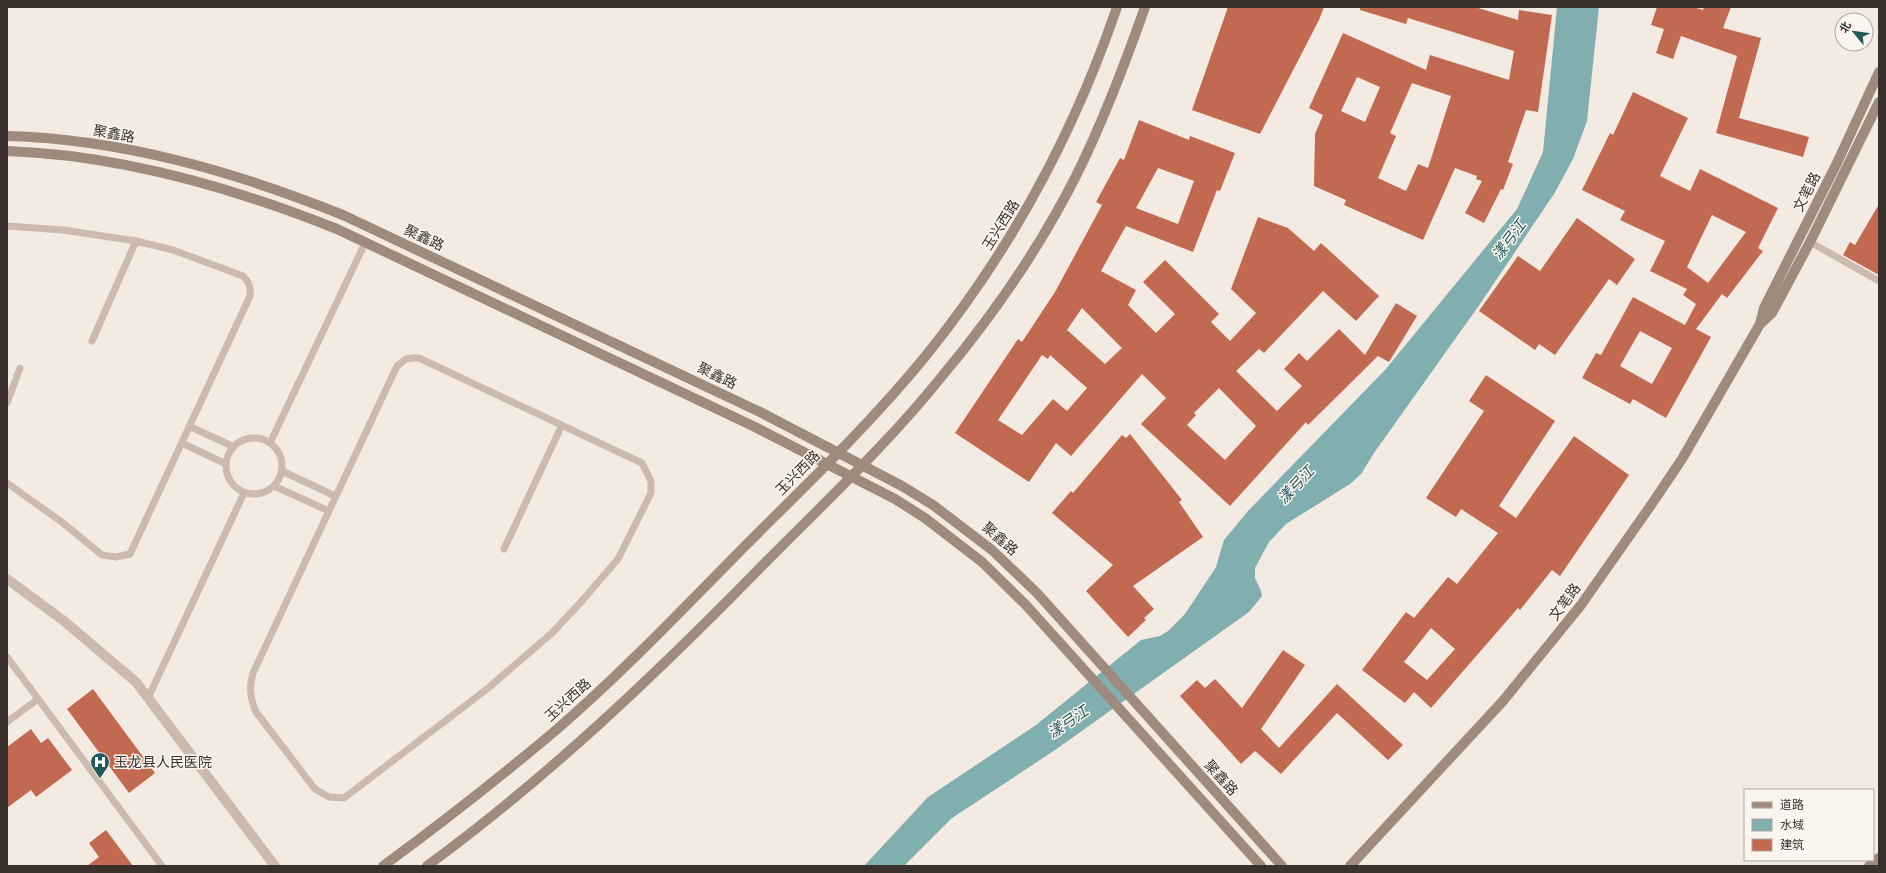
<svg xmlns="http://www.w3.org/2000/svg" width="1886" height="873" font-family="Figtree,'Noto Sans SC',sans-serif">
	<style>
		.water { fill: #81afaf }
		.building { fill: #c26a51; fill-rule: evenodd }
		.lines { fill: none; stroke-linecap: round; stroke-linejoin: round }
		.lane { stroke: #cbbaad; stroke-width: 7 }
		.street { stroke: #cbbaad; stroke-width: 10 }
		.secondary { stroke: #9f8a7e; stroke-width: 10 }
		.labels { text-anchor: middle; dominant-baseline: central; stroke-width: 3; stroke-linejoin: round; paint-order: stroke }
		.street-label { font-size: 14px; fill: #3a302c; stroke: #faf5ee }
		.poi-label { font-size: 14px; fill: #3a302c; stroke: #faf5ee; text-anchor: start }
		.water-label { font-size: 15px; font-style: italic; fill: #22585b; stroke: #faf5ee }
	</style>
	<rect width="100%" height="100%" fill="#f3eae2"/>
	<path class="water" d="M 1557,7 L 1599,7 L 1587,121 L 1573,159 L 1554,194 L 1480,304 L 1374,453 L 1361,474 L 1350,484 L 1286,524 L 1269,542 L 1255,568 L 1255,578 L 1261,591 L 1262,596 L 1249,612 L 1055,750 L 952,818 L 904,866 L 864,866 L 928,797 L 1036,725 L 1141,640 L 1160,636 L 1168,631 L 1185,614 L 1216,567 L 1224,540 L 1248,511 L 1385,370 L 1517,209 L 1543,152 Z"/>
	<path class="building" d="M 1228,7 L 1324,7 L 1319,20 L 1260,134 L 1192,110 Z
		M 1360,7 L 1475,7 L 1518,20 L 1519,10 L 1552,15 L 1538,112 L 1526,110 L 1508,162 L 1513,164 L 1503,190 L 1501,189 L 1484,223 L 1465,213 L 1482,181 L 1476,179 L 1477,176 L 1455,168 L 1423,240 L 1344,205 L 1346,200 L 1314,186 L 1315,134 L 1323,115 L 1309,108 L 1343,33 L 1426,70 L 1430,55 L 1509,80 L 1514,51 L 1408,18 L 1406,24 L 1360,10 ZM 1357,77 L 1380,87 L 1365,122 L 1341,111 ZM 1412,83 L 1451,96 L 1428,168 L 1418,164 L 1406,191 L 1378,178 L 1396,136 L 1390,133 Z
		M 1657,7 L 1693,7 L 1703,10 L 1704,7 L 1731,7 L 1723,28 L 1761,38 L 1739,118 L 1809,137 L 1803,157 L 1716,133 L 1737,56 L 1681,36 L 1673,59 L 1656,53 L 1664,29 L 1651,25 Z
		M 1633,92 L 1688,118 L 1660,176 L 1690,191 L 1700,169 L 1778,208 L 1758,248 L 1763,251 L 1727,298 L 1722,294 L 1696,329 L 1711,337 L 1666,418 L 1633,399 L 1630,404 L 1582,378 L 1596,353 L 1601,355 L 1633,297 L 1685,325 L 1696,304 L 1683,295 L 1687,289 L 1650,271 L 1665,241 L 1620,220 L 1625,211 L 1582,190 L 1610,133 L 1613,135 ZM 1712,215 L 1746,232 L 1708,283 L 1687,267 ZM 1640,331 L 1672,348 L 1652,384 L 1620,366 Z
		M 1139,120 L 1189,140 L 1190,136 L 1235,153 L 1220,191 L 1217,190 L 1193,252 L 1126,226 L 1101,271 L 1136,290 L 1128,305 L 1156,333 L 1175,314 L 1143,282 L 1165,260 L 1219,314 L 1211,322 L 1230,341 L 1256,313 L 1231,289 L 1258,217 L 1288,228 L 1314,251 L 1321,243 L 1379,296 L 1356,321 L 1323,291 L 1264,353 L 1259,349 L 1236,371 L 1277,411 L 1302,386 L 1284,369 L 1299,353 L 1307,361 L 1339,329 L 1365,355 L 1396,303 L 1417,316 L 1389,362 L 1378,356 L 1308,425 L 1306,422 L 1230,506 L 1141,424 L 1166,398 L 1142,374 L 1071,456 L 1056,443 L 1029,482 L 955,433 L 1018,339 L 1022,342 L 1055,292 L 1102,205 L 1096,202 L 1120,158 L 1124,160 ZM 1158,168 L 1194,181 L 1178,224 L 1136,208 ZM 1082,308 L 1122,348 L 1105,364 L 1067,330 ZM 1042,355 L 1048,359 L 1050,355 L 1087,388 L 1067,411 L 1053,399 L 1022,435 L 998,420 ZM 1219,388 L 1256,426 L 1225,460 L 1187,425 L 1196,415 L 1194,413 Z
		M 1879,204 L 1879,275 L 1843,255 L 1850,242 L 1855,245 Z
		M 1577,218 L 1635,259 L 1617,285 L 1609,279 L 1555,355 L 1539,344 L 1535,350 L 1479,311 L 1518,256 L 1540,271 Z
		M 1486,375 L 1555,421 L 1499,506 L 1516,518 L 1574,436 L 1629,475 L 1560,576 L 1552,570 L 1520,610 L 1518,608 L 1431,708 L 1414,692 L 1405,703 L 1362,670 L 1406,612 L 1414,618 L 1448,577 L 1457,584 L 1498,533 L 1461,509 L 1456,517 L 1426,498 L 1484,411 L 1469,401 ZM 1431,628 L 1455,649 L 1427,680 L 1404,662 Z
		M 1130,434 L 1182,500 L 1179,502 L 1203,537 L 1133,586 L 1154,609 L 1144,618 L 1146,620 L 1128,637 L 1086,591 L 1113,565 L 1052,513 L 1071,491 L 1073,493 L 1122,435 L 1126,438 Z
		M 1283,650 L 1305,665 L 1261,729 L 1279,748 L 1337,684 L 1403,745 L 1388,760 L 1337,713 L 1281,774 L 1255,751 L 1241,764 L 1180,696 L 1197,680 L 1205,688 L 1215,679 L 1242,708 Z
		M 93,689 L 155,773 L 129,793 L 67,709 Z
		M 31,729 L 41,743 L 48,738 L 72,770 L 36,797 L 31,790 L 7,808 L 7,747 Z
		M 106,830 L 133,866 L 87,866 L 99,857 L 89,843 Z"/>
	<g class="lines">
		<path class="lane" d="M 7,226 L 63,230 L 136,241 L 173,250 L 243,276 C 249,282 251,287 250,296 L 130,554 L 116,557 L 102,555 L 63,523 L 7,483
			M 1810,242 L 1879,281
			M 92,341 L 136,241
			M 413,358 L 419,358 L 642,463 L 651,481 L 651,493 L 618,559 L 581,602 L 552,633 L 487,689 L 344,798 L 329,797 L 315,789 L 256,712 C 250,698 249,687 253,673 L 397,366 L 406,359 Z
			M 7,403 L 20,368
			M 189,426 L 234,447
			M226 466a28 28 0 1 1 56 0a28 28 0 1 1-56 0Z
			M 182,443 L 226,464
			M 270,443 L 365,243
			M 282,471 L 335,496
			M 274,486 L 329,511
			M 504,549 L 562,425
			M 7,657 L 162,866
			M 148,698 L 244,493
			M 7,722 L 38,699"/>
		<path class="street" d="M 7,579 L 64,621 L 136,682 L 275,866"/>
		<path class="secondary" d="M 7,136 C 123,139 236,172 343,215 L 760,412 L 902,486 L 933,505 L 992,550 L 1037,593 L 1282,866
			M 7,151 C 121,155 232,187 337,229 L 753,426 L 895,499 L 925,518 L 982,562 L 1025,604 L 1261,866
			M 1760,324 L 1772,313 L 1810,242 L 1879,102
			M 383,866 C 442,823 499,778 555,731 C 622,673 683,609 745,546 C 806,485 869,425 924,358 C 1010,252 1073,136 1117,7
			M 427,866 C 547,778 654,676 758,570 C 821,506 887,445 943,375 C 994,314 1040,247 1076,176 C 1103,122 1125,64 1145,7
			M 1350,866 L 1503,701 L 1581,605 L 1649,508 L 1682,459 L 1760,324 L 1764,308 L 1837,163 L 1879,72
			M 1869,866 L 1879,858"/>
	</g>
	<defs>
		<g id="hospital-pin" transform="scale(1)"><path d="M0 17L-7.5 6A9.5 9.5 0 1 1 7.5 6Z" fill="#22585b" stroke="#faf5ee"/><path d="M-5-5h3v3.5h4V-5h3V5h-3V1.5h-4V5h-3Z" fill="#fff"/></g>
	</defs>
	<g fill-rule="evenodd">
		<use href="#hospital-pin" x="100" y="762"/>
	</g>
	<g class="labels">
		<g class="street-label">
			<text transform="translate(114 134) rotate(10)">聚鑫路</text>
			<text transform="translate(1807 192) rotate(-63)">文笔路</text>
			<text transform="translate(1001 225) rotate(-58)">玉兴西路</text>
			<text transform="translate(424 238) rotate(25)">聚鑫路</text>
			<text transform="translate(717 376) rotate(26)">聚鑫路</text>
			<text transform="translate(798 473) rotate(-45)">玉兴西路</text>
			<text transform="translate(1000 539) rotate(41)">聚鑫路</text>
			<text transform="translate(1565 602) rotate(-53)">文笔路</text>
			<text transform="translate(568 700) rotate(-42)">玉兴西路</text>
			<text transform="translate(1221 778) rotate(48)">聚鑫路</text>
		</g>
		<g class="poi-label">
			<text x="114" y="762">玉龙县人民医院</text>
		</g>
		<g class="water-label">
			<text transform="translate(1509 240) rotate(-53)">漾弓江</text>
			<text transform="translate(1296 485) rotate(-47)">漾弓江</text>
			<text transform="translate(1068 722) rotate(-34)">漾弓江</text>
		</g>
	</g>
	<rect width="1886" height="873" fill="none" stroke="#3a302c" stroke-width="16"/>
	<rect x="1744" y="789" width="130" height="72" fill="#faf5ee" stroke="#ada6a0"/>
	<rect x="1752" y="802" width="20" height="6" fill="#9f8a7e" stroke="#ada6a0"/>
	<text x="1780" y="809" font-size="12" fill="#3a302c">道路</text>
	<rect x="1752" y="819" width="20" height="12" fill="#81afaf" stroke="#ada6a0"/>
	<text x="1780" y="829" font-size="12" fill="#3a302c">水域</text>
	<rect x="1752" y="839" width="20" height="12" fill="#c26a51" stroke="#ada6a0"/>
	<text x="1780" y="849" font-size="12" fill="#3a302c">建筑</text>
	<g transform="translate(1854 32) rotate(299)"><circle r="19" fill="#faf5ee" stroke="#ada6a0"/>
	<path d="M0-3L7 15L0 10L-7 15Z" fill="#22585b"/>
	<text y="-6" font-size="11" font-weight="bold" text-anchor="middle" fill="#3a302c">北</text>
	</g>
</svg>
